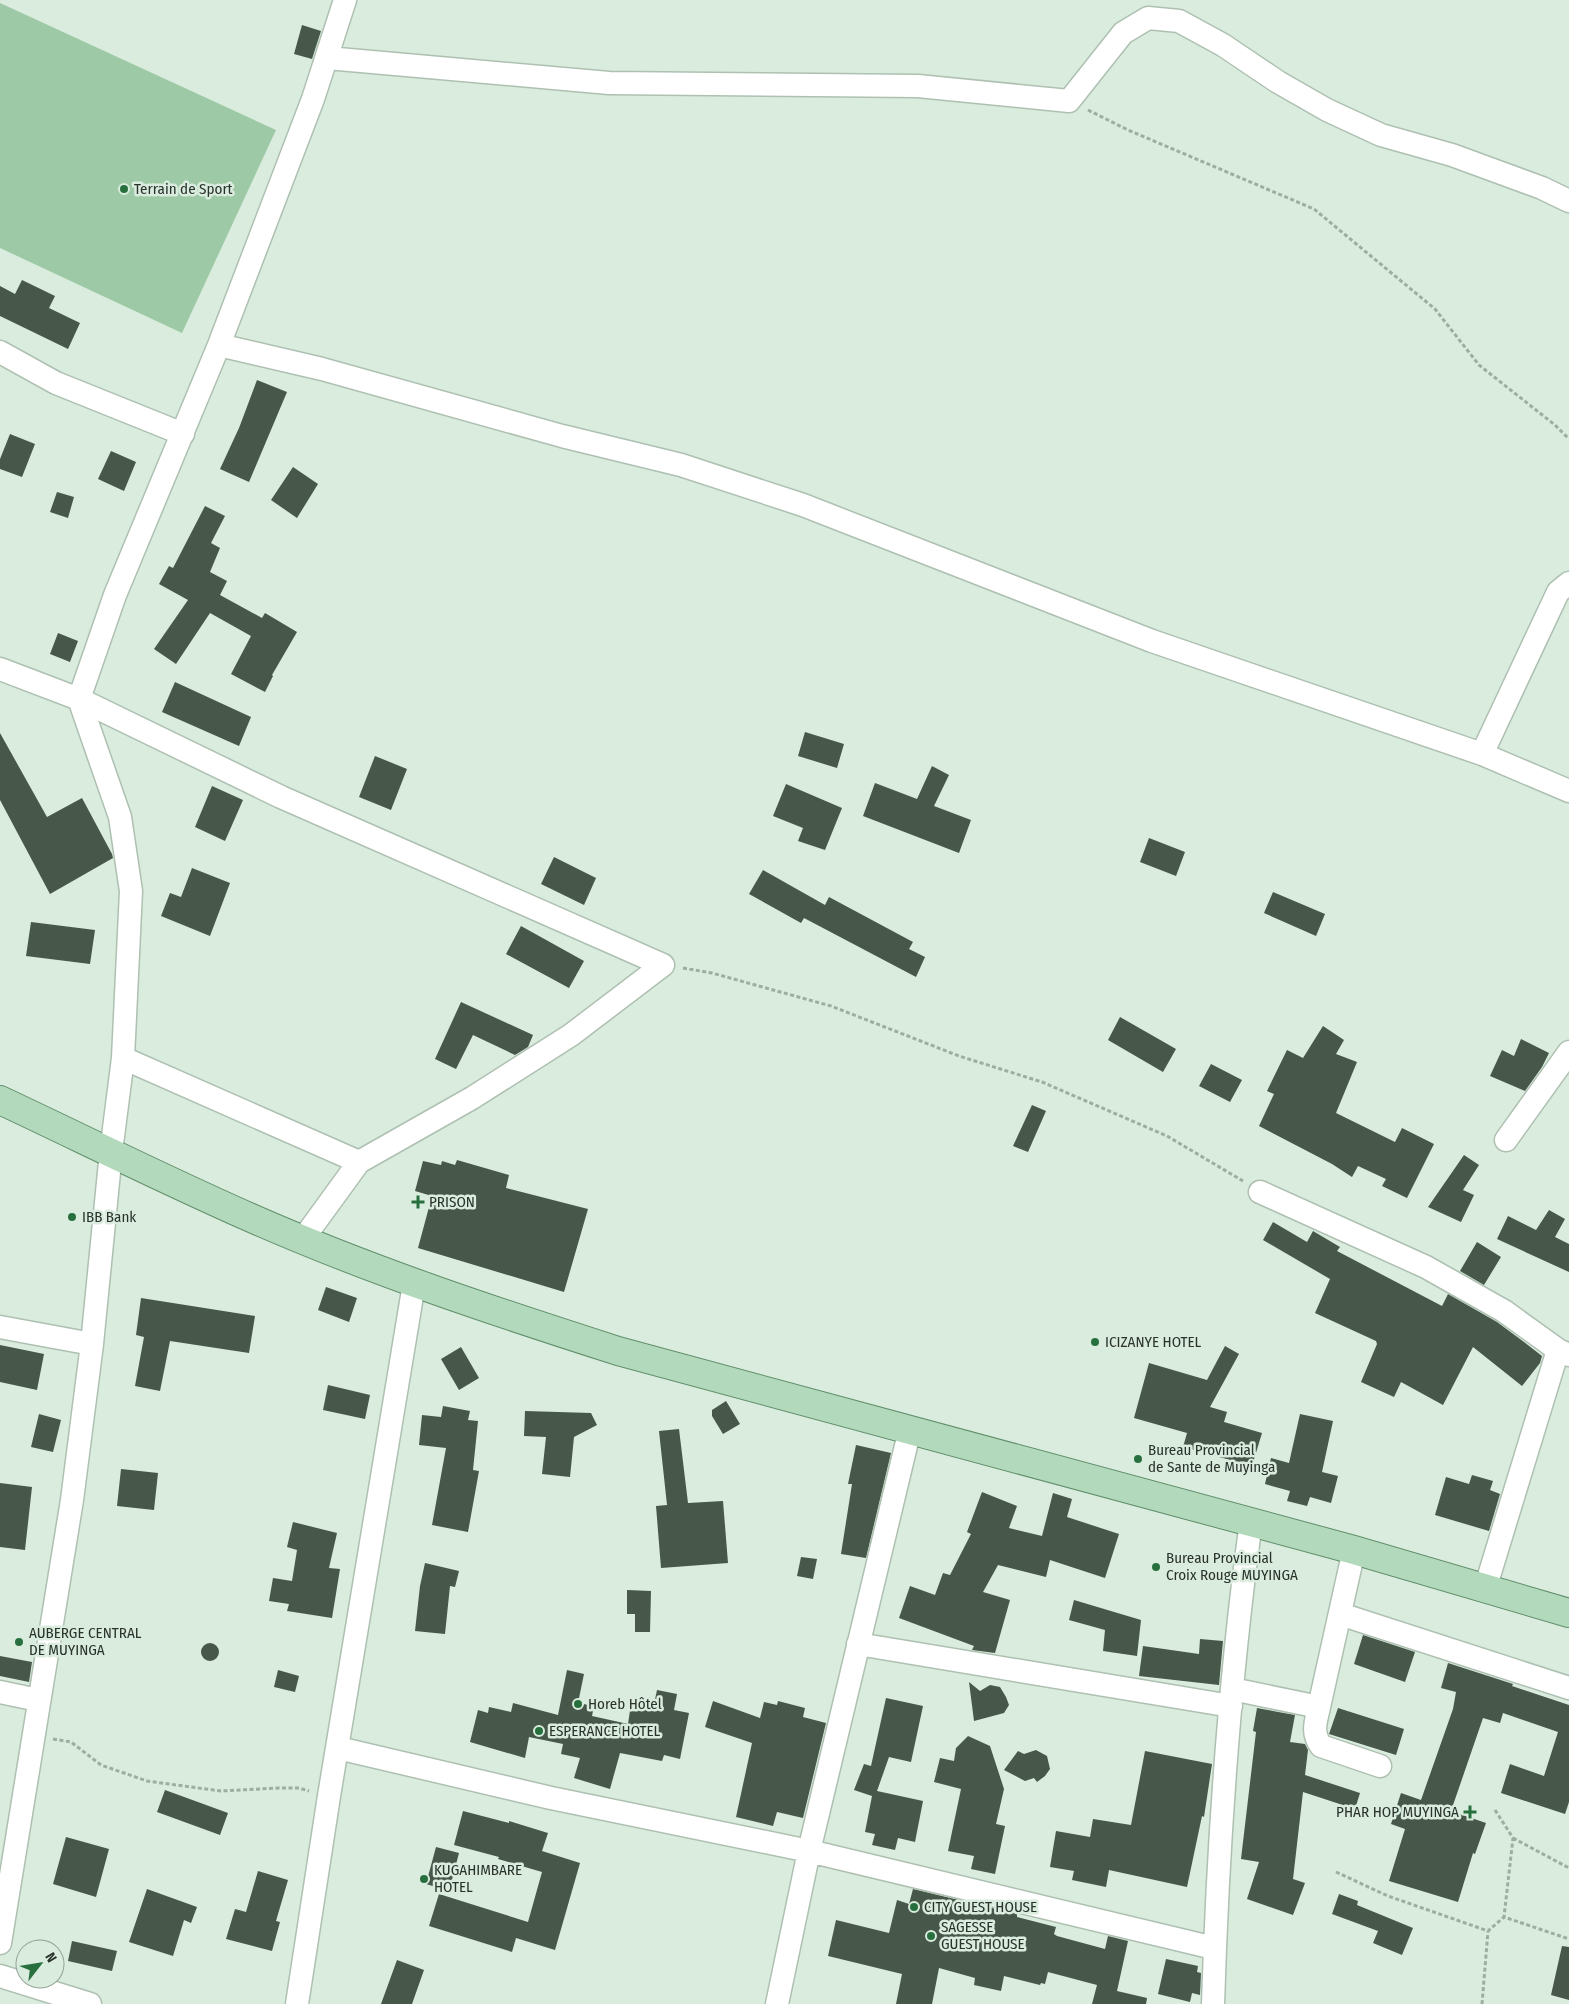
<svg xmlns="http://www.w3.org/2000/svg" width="1569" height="2004" font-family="'Fira Sans Condensed',sans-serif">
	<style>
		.green { fill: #9ec9a6 }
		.building { fill: #47574a }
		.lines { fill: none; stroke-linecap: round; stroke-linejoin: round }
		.minor-casing { stroke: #aec0b1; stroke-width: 25 }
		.major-casing { stroke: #618e6b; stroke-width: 30 }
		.path { stroke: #9eada1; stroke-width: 3; stroke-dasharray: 4 2.5; stroke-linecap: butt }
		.minor { stroke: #fff; stroke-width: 22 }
		.major { stroke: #b2d9bb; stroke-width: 28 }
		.poi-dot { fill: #27703e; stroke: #d9ecdd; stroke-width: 2 }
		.labels { text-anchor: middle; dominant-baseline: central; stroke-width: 5; stroke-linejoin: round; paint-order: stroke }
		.poi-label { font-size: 15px; fill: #2a322c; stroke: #d9ecdd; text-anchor: start }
	</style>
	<rect width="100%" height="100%" fill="#d9ecdd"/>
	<path class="green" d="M 0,3 L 276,130 L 182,333 L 0,248 Z"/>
	<path class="building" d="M 302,25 L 321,31 L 312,59 L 294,54 Z
		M 22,280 L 55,296 L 49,308 L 80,323 L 68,349 L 0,316 L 0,286 L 15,294 Z
		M 257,380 L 287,392 L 249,482 L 220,469 L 239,428 Z
		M 10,434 L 35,444 L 22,477 L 0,469 L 0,459 Z
		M 111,451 L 136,462 L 124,491 L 98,479 Z
		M 293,467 L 318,484 L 297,518 L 271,500 Z
		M 57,492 L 74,497 L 68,518 L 50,512 Z
		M 205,506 L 225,516 L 211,543 L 220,548 L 210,572 L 227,581 L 220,595 L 262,618 L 265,613 L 297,632 L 272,675 L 273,676 L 265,692 L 231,674 L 251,636 L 210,613 L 176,664 L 154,649 L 188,600 L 159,584 L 169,566 L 173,568 Z
		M 58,633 L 78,641 L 70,662 L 50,654 Z
		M 175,682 L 251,717 L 239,746 L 162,712 Z
		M 805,732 L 844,744 L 837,768 L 798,756 Z
		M 0,733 L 47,817 L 82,798 L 112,854 L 113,858 L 50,894 L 0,800 Z
		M 375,756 L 407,769 L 391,810 L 359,797 Z
		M 932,766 L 949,775 L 934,806 L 971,820 L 959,853 L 863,816 L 875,783 L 917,799 Z
		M 786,784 L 842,808 L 825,850 L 798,841 L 803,828 L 773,816 Z
		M 212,786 L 243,800 L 225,841 L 195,827 Z
		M 1149,838 L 1185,852 L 1176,876 L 1140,862 Z
		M 554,857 L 596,878 L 584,905 L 541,884 Z
		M 192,868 L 230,883 L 210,936 L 161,916 L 170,893 L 181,897 Z
		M 763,870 L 825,905 L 829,897 L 913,942 L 909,949 L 925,957 L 916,977 L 804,918 L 801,923 L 749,894 Z
		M 1273,892 L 1325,914 L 1316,936 L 1264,913 Z
		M 31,922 L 95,930 L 90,964 L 26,956 Z
		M 521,926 L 584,961 L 569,988 L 506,954 Z
		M 461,1002 L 533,1035 L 528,1047 L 515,1055 L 473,1035 L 456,1069 L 435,1059 Z
		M 1120,1017 L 1176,1049 L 1163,1072 L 1108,1040 Z
		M 1323,1026 L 1344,1040 L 1336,1054 L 1357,1062 L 1336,1113 L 1395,1142 L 1402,1128 L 1434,1144 L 1407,1198 L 1382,1186 L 1386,1179 L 1358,1166 L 1352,1177 L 1332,1164 L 1259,1126 L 1274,1094 L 1267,1091 L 1287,1050 L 1303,1058 Z
		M 1521,1039 L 1549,1053 L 1542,1067 L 1525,1091 L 1490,1076 L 1502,1050 L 1514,1056 Z
		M 1211,1064 L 1242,1080 L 1230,1102 L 1199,1086 Z
		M 1032,1105 L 1046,1111 L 1028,1152 L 1013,1146 Z
		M 1464,1155 L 1479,1165 L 1463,1190 L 1474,1195 L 1461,1222 L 1428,1207 Z
		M 457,1160 L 509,1175 L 506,1188 L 588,1209 L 564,1292 L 418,1248 L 432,1196 L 415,1191 L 423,1161 L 441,1165 L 442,1161 L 455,1165 Z
		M 1549,1210 L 1565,1219 L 1555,1237 L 1569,1244 L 1569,1272 L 1497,1239 L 1508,1216 L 1536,1230 Z
		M 1273,1222 L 1307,1242 L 1313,1231 L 1340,1247 L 1337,1251 L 1442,1306 L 1448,1294 L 1497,1322 L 1524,1342 L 1542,1356 L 1540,1363 L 1522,1386 L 1473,1347 L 1443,1405 L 1401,1382 L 1394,1397 L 1361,1382 L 1377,1344 L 1376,1341 L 1315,1313 L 1330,1279 L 1263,1240 Z
		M 1477,1242 L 1501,1257 L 1484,1285 L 1460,1271 Z
		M 326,1287 L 357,1298 L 349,1322 L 318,1310 Z
		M 141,1298 L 255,1316 L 249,1353 L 170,1341 L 160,1391 L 135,1386 L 144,1337 L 136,1335 Z
		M 0,1345 L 44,1354 L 37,1390 L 0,1382 Z
		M 1225,1346 L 1239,1354 L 1210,1407 L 1227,1412 L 1224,1422 L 1262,1433 L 1252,1466 L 1183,1447 L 1187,1433 L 1134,1418 L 1149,1363 L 1207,1380 Z
		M 461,1347 L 479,1378 L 459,1390 L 441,1359 Z
		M 328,1385 L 370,1395 L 365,1419 L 323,1410 Z
		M 726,1401 L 740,1424 L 723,1434 L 712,1416 L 712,1410 Z
		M 443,1406 L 470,1411 L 468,1420 L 478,1421 L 473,1470 L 479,1471 L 468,1532 L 432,1525 L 446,1448 L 419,1445 L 422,1415 L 441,1417 Z
		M 525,1411 L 591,1413 L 597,1425 L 574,1437 L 570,1477 L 542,1474 L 546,1437 L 524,1436 Z
		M 39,1414 L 61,1420 L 53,1452 L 31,1447 Z
		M 1300,1414 L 1333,1421 L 1322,1472 L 1338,1476 L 1331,1503 L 1310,1497 L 1307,1506 L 1287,1501 L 1290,1491 L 1265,1484 L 1271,1458 L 1289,1463 Z
		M 679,1429 L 688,1503 L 723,1501 L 728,1563 L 661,1568 L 656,1506 L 667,1505 L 659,1431 Z
		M 856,1445 L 891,1453 L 866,1558 L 841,1554 L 852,1484 L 848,1484 Z
		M 121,1469 L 158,1473 L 154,1510 L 117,1506 Z
		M 1472,1475 L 1493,1481 L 1490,1490 L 1500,1494 L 1489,1531 L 1435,1515 L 1446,1477 L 1469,1484 Z
		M 0,1483 L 32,1487 L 25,1550 L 0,1547 Z
		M 982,1492 L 1017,1506 L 1009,1528 L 1042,1536 L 1053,1493 L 1072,1499 L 1067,1517 L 1119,1534 L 1105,1578 L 1050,1560 L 1046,1577 L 998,1565 L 983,1592 L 1010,1600 L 995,1653 L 972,1650 L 974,1646 L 899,1618 L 910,1586 L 935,1595 L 943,1573 L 950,1575 L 971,1534 L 967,1532 Z
		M 293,1522 L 337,1533 L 329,1568 L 340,1569 L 332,1618 L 287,1611 L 289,1604 L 269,1601 L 273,1578 L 292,1581 L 297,1550 L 287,1547 Z
		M 801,1557 L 817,1559 L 813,1579 L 797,1576 Z
		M 425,1563 L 459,1571 L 455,1587 L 450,1586 L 445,1634 L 415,1631 L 420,1586 Z
		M 627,1590 L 651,1591 L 650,1632 L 635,1632 L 635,1614 L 627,1614 Z
		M 1074,1600 L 1141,1620 L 1137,1656 L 1103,1651 L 1105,1630 L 1069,1620 Z
		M 1363,1635 L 1415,1652 L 1405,1682 L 1354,1664 Z
		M 1200,1639 L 1223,1641 L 1219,1685 L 1139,1676 L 1143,1646 L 1199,1654 Z
		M201 1652a9 9 0 1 1 18 0a9 9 0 1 1-18 0Z
		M 0,1656 L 32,1662 L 29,1682 L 0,1676 Z
		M 1448,1663 L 1513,1684 L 1512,1686 L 1569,1705 L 1569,1802 L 1565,1814 L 1501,1793 L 1510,1764 L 1544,1776 L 1558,1732 L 1503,1713 L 1500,1723 L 1483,1718 L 1451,1811 L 1486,1823 L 1475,1854 L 1473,1853 L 1458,1902 L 1389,1881 L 1405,1829 L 1391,1824 L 1401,1793 L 1421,1800 L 1453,1709 L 1456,1692 L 1441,1688 Z
		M 278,1670 L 299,1676 L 295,1692 L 274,1687 Z
		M 567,1670 L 584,1674 L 578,1703 L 594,1706 L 592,1716 L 628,1724 L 631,1704 L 653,1709 L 657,1690 L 677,1694 L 674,1710 L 689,1713 L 680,1759 L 664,1755 L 662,1761 L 620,1753 L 610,1789 L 574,1778 L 580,1758 L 561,1754 L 563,1744 L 529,1737 L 525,1758 L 470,1742 L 478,1710 L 488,1713 L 489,1707 L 511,1712 L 513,1703 L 558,1715 Z
		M 969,1682 L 980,1691 L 990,1685 L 1000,1687 L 1006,1697 L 1009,1705 L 1004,1713 L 974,1721 Z
		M 886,1698 L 923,1706 L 911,1762 L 889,1757 L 877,1791 L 923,1801 L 915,1842 L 898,1838 L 895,1850 L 872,1845 L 875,1834 L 865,1832 L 872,1796 L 854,1790 L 864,1764 L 871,1766 Z
		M 713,1701 L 760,1718 L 764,1702 L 777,1705 L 778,1701 L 805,1708 L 803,1717 L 826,1723 L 803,1818 L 777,1812 L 773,1826 L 736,1817 L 752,1743 L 705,1727 Z
		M 1257,1708 L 1295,1715 L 1290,1742 L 1305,1744 L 1308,1750 L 1305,1775 L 1360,1793 L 1355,1809 L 1303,1792 L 1293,1879 L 1305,1883 L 1293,1915 L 1247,1899 L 1259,1862 L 1241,1859 L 1256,1732 L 1253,1731 Z
		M 1338,1708 L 1404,1729 L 1396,1755 L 1329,1734 Z
		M 968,1736 L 990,1746 L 1004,1789 L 996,1824 L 1005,1826 L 995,1874 L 971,1869 L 974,1856 L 948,1851 L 961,1789 L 934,1782 L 940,1758 L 954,1761 L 956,1748 Z
		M 1036,1750 L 1047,1756 L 1050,1769 L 1045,1776 L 1037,1782 L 1034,1778 L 1025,1781 L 1004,1770 L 1018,1751 L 1024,1754 Z
		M 1145,1751 L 1212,1764 L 1204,1817 L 1202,1816 L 1187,1887 L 1109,1870 L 1106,1887 L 1072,1880 L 1074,1871 L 1050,1867 L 1056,1831 L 1090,1837 L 1093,1819 L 1131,1825 Z
		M 165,1790 L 228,1813 L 220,1835 L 157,1812 Z
		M 463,1811 L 509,1823 L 509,1821 L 548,1833 L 542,1851 L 580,1863 L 555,1950 L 516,1938 L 512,1952 L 429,1926 L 439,1894 L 528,1922 L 542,1872 L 498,1859 L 499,1857 L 454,1845 Z
		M 66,1837 L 109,1849 L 96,1897 L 53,1884 Z
		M 436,1847 L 459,1853 L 449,1891 L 426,1884 Z
		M 258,1871 L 288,1880 L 276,1921 L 280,1922 L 272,1951 L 226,1939 L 235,1909 L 246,1912 Z
		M 147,1889 L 197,1907 L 191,1923 L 184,1920 L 173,1956 L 129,1942 Z
		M 913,1889 L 1017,1914 L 1017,1917 L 1056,1927 L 1054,1934 L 1057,1936 L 1105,1949 L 1108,1936 L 1128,1941 L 1117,1991 L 1147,1998 L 1146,2004 L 1092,2004 L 1097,1985 L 1048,1972 L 1045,1984 L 1041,1983 L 1040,1985 L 1004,1976 L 1001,1991 L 974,1985 L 975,1978 L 939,1968 L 932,2004 L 896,2004 L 902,1974 L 828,1956 L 836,1920 L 889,1933 L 897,1900 L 909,1904 Z
		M 1339,1894 L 1358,1901 L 1357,1905 L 1413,1928 L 1402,1955 L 1373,1943 L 1378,1931 L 1332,1914 Z
		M 72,1941 L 117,1951 L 112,1971 L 68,1961 Z
		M 1562,1946 L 1569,1947 L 1569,2000 L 1551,1995 Z
		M 1166,1959 L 1198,1966 L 1197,1972 L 1201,1973 L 1200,1995 L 1192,1993 L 1190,2002 L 1158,1994 Z
		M 397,1960 L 424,1970 L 412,2004 L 381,2004 Z"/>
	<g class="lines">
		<g class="minor-casing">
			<path id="minor" d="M 327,58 L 609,83 L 918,86 L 1069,101 L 1123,33 L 1148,18 L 1179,21 L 1223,45 L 1278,82 L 1327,110 L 1381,135 L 1452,155 L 1542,188 L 1569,201
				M 219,345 L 322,369 L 562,436 L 681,465 L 803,505 L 1152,641 L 1482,754 L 1569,791
				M 0,352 L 56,383 L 183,434
				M 0,669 L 79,699 L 281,797 L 663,965 L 571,1035 L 472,1098 L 359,1162 L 303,1239
				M 1482,754 L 1558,592 L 1569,583
				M 123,1058 L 359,1162
				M 1506,1140 L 1569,1052
				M 1260,1192 L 1426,1267 L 1504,1311 L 1558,1350 L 1569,1355
				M 0,1327 L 92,1344
				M 1354,1550 L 1319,1707 C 1316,1722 1311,1732 1321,1746 L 1380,1766
				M 1485,1589 L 1558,1350
				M 1340,1614 L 1569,1688
				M 858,1644 L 1231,1706
				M 1232,1689 L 1319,1707
				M 0,1692 L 38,1700
				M 338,1748 L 551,1798 L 809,1851 L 1214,1948
				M 0,1943 L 72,1500 L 92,1344 L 111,1152 L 123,1058 L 131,891 L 120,817 L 79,699 L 115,595 L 219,345 L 313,99 L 345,0
				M 0,1976 L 90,2004
				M 297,2004 L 329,1796 L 414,1284
				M 777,2004 L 809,1851 L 910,1429
				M 1213,2004 C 1218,1843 1229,1682 1251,1522"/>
		</g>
		<g class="major-casing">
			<path id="major" d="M 0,1100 C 83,1139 165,1180 249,1217 C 369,1270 493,1311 618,1351 L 1354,1550 L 1569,1613"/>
		</g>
		<path class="path" d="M 1088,110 L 1128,130 L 1314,209 L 1435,309 L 1479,365 L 1555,425 L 1569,439
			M 683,968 L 712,973 L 831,1006 L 959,1056 L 1042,1082 L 1167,1136 L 1243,1181
			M 53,1739 L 71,1742 L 101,1765 L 147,1781 L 221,1791 L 278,1788 L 299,1788 L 309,1791
			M 1495,1810 L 1513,1838 L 1504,1917
			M 1513,1838 L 1569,1868
			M 1336,1872 L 1388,1896 L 1488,1931 L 1504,1917 L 1569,1939
			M 1482,2004 L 1488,1931"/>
		<use href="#minor" class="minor"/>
		<use href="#major" class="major"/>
	</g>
	<g class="poi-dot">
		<circle cx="124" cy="189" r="5"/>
		<path d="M415.5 1194.5h5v5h5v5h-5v5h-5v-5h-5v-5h5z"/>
		<circle cx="72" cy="1217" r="5"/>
		<circle cx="1095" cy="1342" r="5"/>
		<circle cx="1138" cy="1459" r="5"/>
		<circle cx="1156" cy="1567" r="5"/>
		<circle cx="19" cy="1642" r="5"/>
		<circle cx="578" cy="1704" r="5"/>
		<circle cx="539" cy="1731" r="5"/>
		<path d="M1467.5 1804.5h5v5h5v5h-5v5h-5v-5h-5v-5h5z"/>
		<circle cx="424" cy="1879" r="5"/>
		<circle cx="914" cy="1907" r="5"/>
		<circle cx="931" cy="1936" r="5"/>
	</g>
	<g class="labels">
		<g class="poi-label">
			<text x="134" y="189">Terrain de Sport</text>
			<text x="429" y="1202">PRISON</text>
			<text x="82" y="1217">IBB Bank</text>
			<text x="1105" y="1342">ICIZANYE HOTEL</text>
			<text x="1148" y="1450">Bureau Provincial<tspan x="1148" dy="17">de Sante de Muyinga</tspan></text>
			<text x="1166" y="1558">Bureau Provincial<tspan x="1166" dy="17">Croix Rouge MUYINGA</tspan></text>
			<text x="29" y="1633">AUBERGE CENTRAL<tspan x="29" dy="17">DE MUYINGA</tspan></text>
			<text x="588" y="1704">Horeb Hôtel</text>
			<text x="549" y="1731">ESPERANCE HOTEL</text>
			<text x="1459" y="1812" text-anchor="end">PHAR HOP MUYINGA</text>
			<text x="434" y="1870">KUGAHIMBARE<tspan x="434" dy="17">HOTEL</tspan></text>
			<text x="924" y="1907">CITY GUEST HOUSE</text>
			<text x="941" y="1927">SAGESSE<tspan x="941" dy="17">GUEST HOUSE</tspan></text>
		</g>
	</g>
	<g transform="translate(40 1964) rotate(59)"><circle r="24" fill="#d9ecdd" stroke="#93a296"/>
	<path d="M0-4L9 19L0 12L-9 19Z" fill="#27703e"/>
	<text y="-8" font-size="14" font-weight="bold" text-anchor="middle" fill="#2a322c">N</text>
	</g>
</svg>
